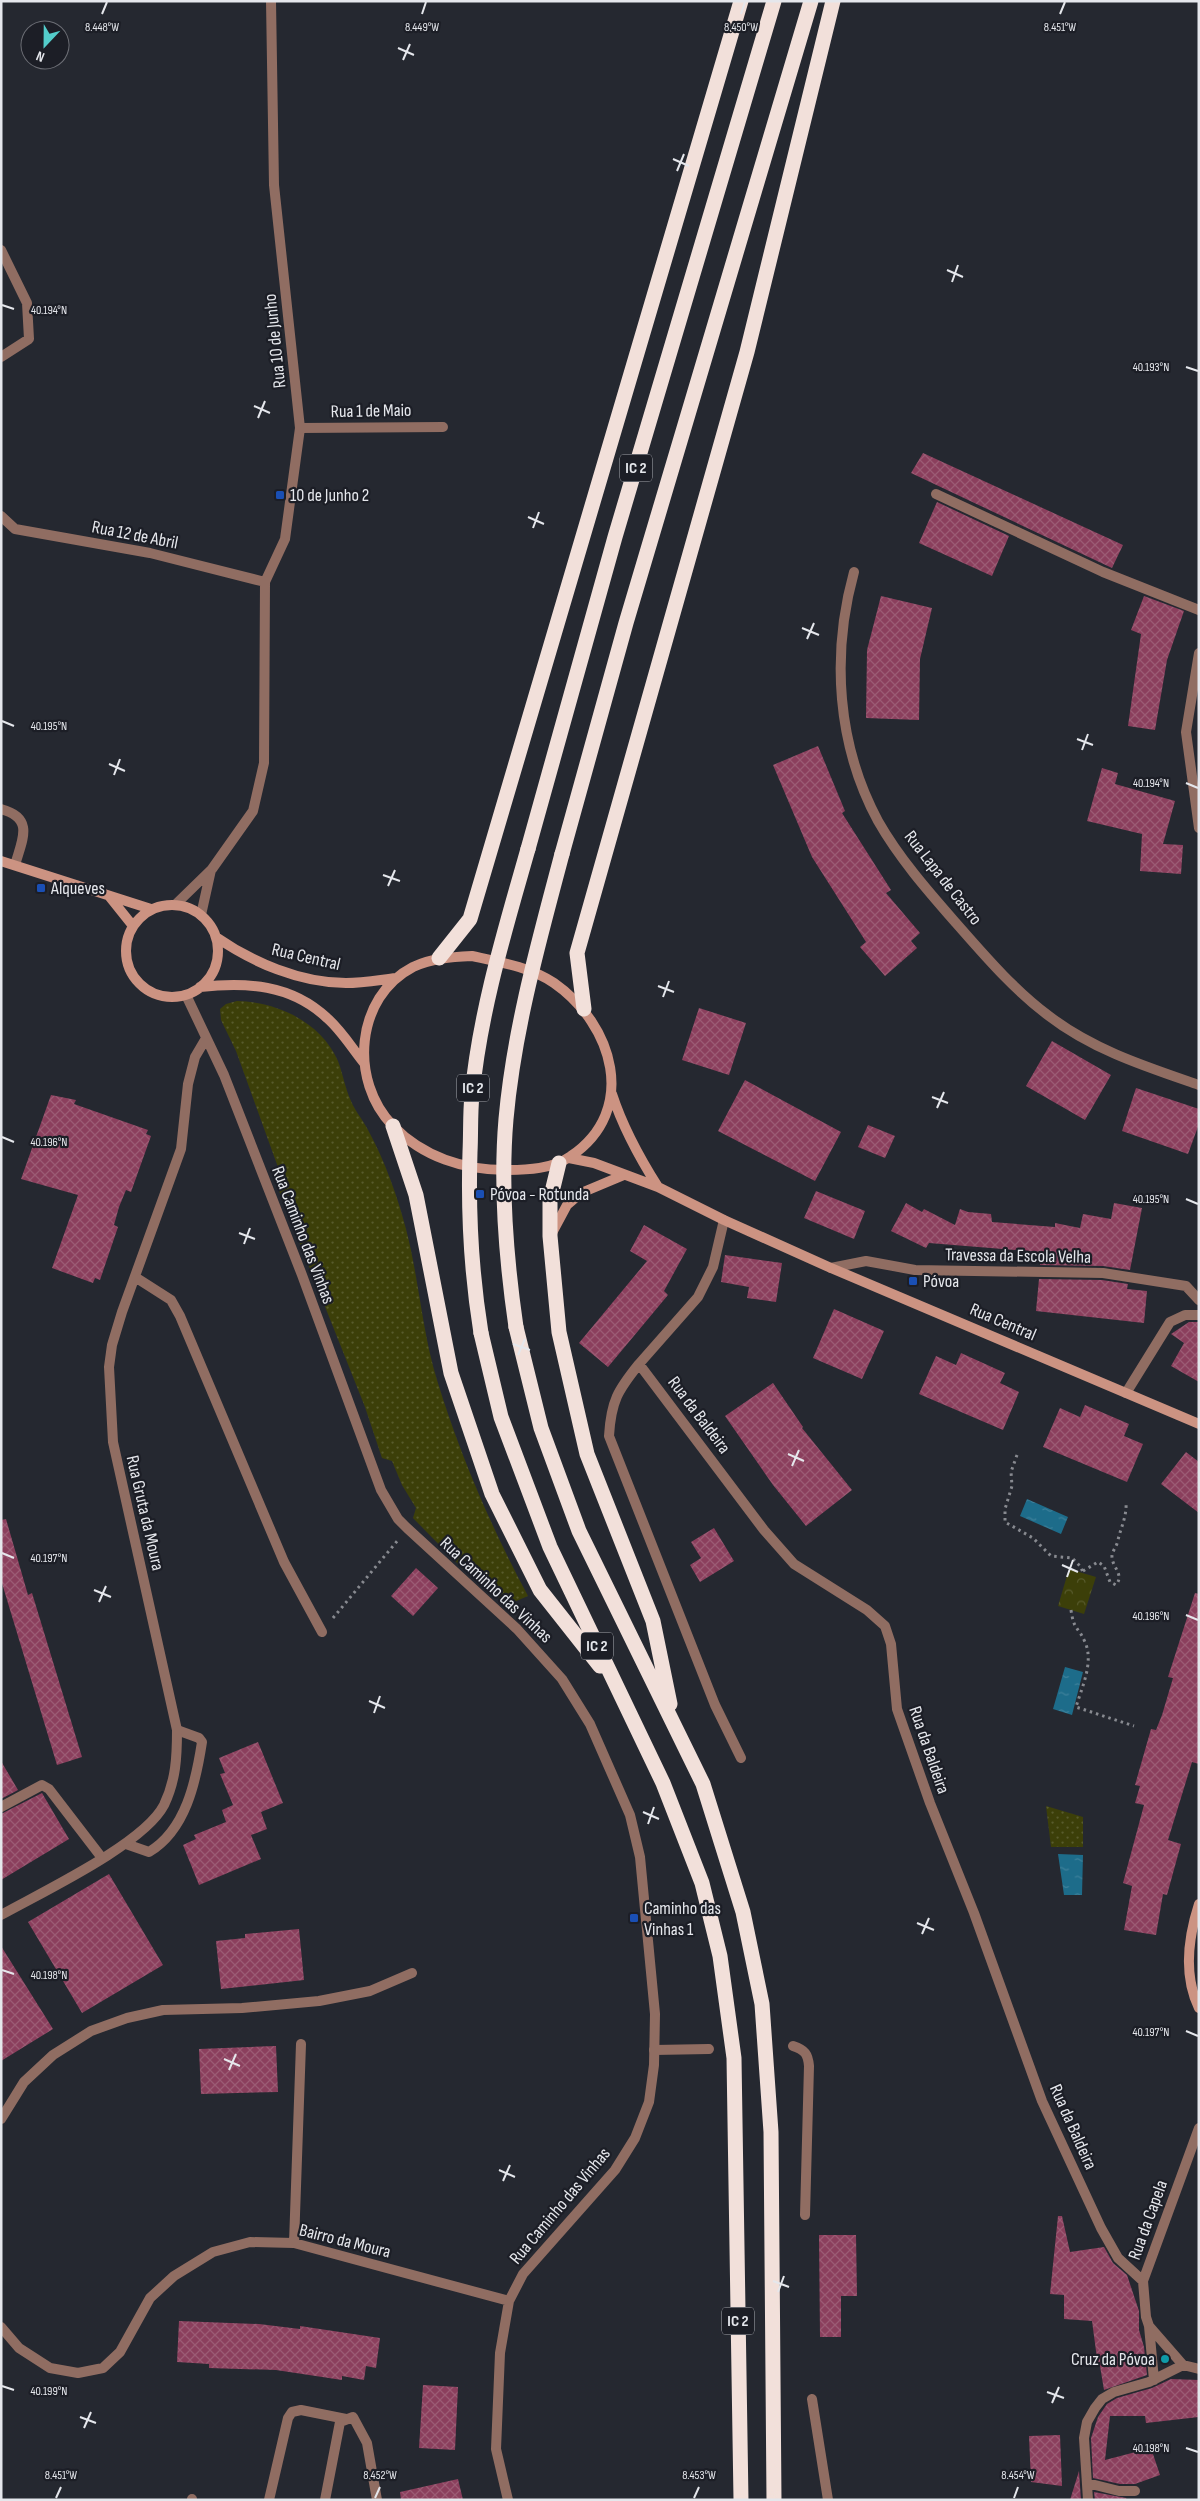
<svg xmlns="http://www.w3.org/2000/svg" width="1200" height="2501" font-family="'Sofia Sans Condensed',sans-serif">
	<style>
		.grass { fill: url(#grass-dots) }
		.park { fill: url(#park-crowns) }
		.water { fill: url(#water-ripples) }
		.building { fill: url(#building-cross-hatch) }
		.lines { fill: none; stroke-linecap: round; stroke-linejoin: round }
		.path { stroke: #888a90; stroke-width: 3; stroke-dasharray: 2.5 4; stroke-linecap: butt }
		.lane { stroke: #906d62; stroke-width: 10 }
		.street { stroke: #906d62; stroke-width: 10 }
		.secondary { stroke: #cc9382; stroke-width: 10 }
		.highway { stroke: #f2e0da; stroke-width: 15 }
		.highway-bridge { stroke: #f2e0da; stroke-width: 15 }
		.ticks { fill: none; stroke: #e5e7ec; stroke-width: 2 }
		.transit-dot { fill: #1a4fb4; stroke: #1c1e26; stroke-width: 2 }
		.culture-dot { fill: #0f9aa8; stroke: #1c1e26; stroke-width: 2 }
		.labels { text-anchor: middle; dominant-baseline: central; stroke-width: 4.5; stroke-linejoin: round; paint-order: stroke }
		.shield { fill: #1c1e26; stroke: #a9abb1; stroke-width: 1 }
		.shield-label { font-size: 16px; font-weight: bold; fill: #e5e7ec }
		.street-label { font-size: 18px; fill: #e5e7ec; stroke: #1c1e26 }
		.poi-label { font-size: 18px; fill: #e5e7ec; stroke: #1c1e26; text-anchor: start }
		.ticks-label { font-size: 12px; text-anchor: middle; fill: #e5e7ec; stroke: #1c1e26; stroke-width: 4.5; stroke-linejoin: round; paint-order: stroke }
	</style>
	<defs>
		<pattern id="grass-dots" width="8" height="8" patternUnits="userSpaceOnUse" patternTransform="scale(1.25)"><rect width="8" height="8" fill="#3c3f09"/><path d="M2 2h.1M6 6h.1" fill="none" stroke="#585b2d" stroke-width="1.8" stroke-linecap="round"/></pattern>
		<pattern id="park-crowns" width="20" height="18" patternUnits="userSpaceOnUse" patternTransform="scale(1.25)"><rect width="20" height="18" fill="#3c3f09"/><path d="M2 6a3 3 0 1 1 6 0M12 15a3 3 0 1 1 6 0" fill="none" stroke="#585b2d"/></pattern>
		<pattern id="water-ripples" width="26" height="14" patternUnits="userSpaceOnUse" patternTransform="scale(1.25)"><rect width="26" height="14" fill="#1d6c8a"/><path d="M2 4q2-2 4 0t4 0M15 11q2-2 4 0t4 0" fill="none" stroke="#3e819b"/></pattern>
		<pattern id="building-cross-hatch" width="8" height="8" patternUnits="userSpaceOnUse" patternTransform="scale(1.25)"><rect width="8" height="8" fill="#8b3f5d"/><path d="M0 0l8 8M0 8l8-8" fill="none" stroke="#9b5b74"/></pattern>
	</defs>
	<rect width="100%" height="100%" fill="#252830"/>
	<path class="grass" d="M 237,1001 C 277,1002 321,1022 338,1061 C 343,1074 345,1088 351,1101 C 355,1111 363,1120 368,1130 C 385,1161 397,1195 406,1229 C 419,1279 422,1331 437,1380 C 460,1455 491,1527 528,1596 L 507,1605 L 461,1567 L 413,1518 L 416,1508 L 402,1485 L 392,1461 L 382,1458 L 365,1407 L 273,1176 L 279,1170 L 236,1051 L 221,1020 L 220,1009 L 226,1004 Z
		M 1046,1806 L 1083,1817 L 1083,1847 L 1051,1847 Z"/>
	<path class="park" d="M 1069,1569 L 1096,1577 L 1084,1614 L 1058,1606 Z"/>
	<path class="water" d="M 1027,1499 L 1068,1517 L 1061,1534 L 1020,1516 Z
		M 1065,1667 L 1083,1672 L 1072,1715 L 1053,1709 Z
		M 1058,1854 L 1083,1855 L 1082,1895 L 1064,1895 Z"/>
	<path class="building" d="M 923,453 L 1123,545 L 1112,568 L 911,473 Z
		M 937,502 L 1009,536 L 992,576 L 919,543 Z
		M 881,596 L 932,608 L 920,659 L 919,720 L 866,718 L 867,650 Z
		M 1144,596 L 1184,611 L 1167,660 L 1155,730 L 1128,726 L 1141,634 L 1131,630 Z
		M 818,746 L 845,811 L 842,813 L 891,890 L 886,893 L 920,933 L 911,941 L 917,948 L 885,976 L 860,947 L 866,942 L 812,857 L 773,765 Z
		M 1102,768 L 1118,773 L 1115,784 L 1175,801 L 1163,844 L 1183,845 L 1181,874 L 1140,871 L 1142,834 L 1087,821 Z
		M 699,1008 L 746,1023 L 729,1075 L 682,1060 Z
		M 1052,1041 L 1111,1075 L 1085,1120 L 1026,1086 Z
		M 745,1080 L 841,1132 L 815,1181 L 718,1131 Z
		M 1136,1088 L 1199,1109 L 1199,1124 L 1188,1154 L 1122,1131 Z
		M 51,1095 L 76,1100 L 74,1104 L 148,1130 L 146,1134 L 151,1136 L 131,1192 L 126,1190 L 119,1207 L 114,1225 L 118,1227 L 100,1280 L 95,1278 L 93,1283 L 52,1268 L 78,1195 L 21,1179 Z
		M 868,1125 L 895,1136 L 885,1158 L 858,1147 Z
		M 816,1191 L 865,1211 L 854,1239 L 804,1218 Z
		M 906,1203 L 922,1212 L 924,1209 L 955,1225 L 960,1209 L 968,1212 L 991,1214 L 992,1222 L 1055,1227 L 1055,1223 L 1080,1228 L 1083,1214 L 1111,1219 L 1114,1203 L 1142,1208 L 1130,1270 L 1103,1266 L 1040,1265 L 1040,1252 L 929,1243 L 926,1248 L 891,1231 Z
		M 644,1225 L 687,1249 L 664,1291 L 668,1295 L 608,1367 L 579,1343 L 647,1261 L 630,1251 Z
		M 725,1255 L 782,1263 L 776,1302 L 747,1298 L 749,1287 L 721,1282 Z
		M 1039,1279 L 1102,1280 L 1128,1284 L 1127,1289 L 1147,1291 L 1144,1323 L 1036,1311 Z
		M 834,1309 L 884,1331 L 862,1379 L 813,1358 Z
		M 1189,1322 L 1199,1322 L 1199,1382 L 1171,1366 L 1184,1343 L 1171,1334 Z
		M 961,1353 L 1005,1373 L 1000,1383 L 1019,1392 L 1003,1430 L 919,1394 L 936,1356 L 956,1365 Z
		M 773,1383 L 803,1427 L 802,1428 L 852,1490 L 806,1526 L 773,1485 L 725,1416 Z
		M 1085,1405 L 1129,1424 L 1124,1436 L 1143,1444 L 1127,1482 L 1043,1447 L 1060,1408 L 1080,1417 Z
		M 1186,1452 L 1199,1462 L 1199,1513 L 1161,1484 Z
		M 6,1519 L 28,1595 L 32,1593 L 82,1757 L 57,1765 L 1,1580 L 1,1520 Z
		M 714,1528 L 734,1561 L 700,1582 L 690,1565 L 701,1558 L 691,1542 Z
		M 416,1568 L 438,1588 L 413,1616 L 391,1596 Z
		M 1195,1593 L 1199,1594 L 1199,1764 L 1192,1762 L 1168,1840 L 1181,1844 L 1167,1895 L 1163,1894 L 1156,1935 L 1124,1930 L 1132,1886 L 1123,1883 L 1144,1805 L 1135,1803 L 1140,1786 L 1135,1785 L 1151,1729 L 1156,1730 L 1162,1715 L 1173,1678 L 1168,1677 Z
		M 258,1742 L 283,1803 L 261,1812 L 267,1829 L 251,1835 L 261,1859 L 199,1885 L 183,1845 L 196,1839 L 194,1835 L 226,1822 L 222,1810 L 233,1805 L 220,1774 L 225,1773 L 219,1758 Z
		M 1,1761 L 18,1790 L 1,1799 Z
		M 42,1793 L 69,1839 L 1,1880 L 1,1814 Z
		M 109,1874 L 163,1965 L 82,2013 L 28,1922 Z
		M 299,1929 L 304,1980 L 221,1989 L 216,1941 L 245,1938 L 245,1934 Z
		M 1,1946 L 53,2029 L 1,2061 Z
		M 276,2046 L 278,2092 L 201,2094 L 199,2049 Z
		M 1058,2216 L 1062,2216 L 1070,2252 L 1104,2247 L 1113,2263 L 1127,2275 L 1139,2311 L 1139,2330 L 1144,2347 L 1147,2375 L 1104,2390 L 1100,2366 L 1098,2366 L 1092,2321 L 1064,2319 L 1064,2295 L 1050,2294 Z
		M 819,2235 L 856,2235 L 857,2296 L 841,2296 L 841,2337 L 820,2337 Z
		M 179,2321 L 259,2324 L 300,2329 L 300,2326 L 380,2338 L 376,2368 L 366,2366 L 364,2380 L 342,2376 L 342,2380 L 276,2370 L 209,2368 L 209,2364 L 177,2362 Z
		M 1171,2379 L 1199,2380 L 1199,2417 L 1146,2423 L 1145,2416 L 1110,2416 L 1105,2460 L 1151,2448 L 1160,2475 L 1135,2484 L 1120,2484 L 1093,2478 L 1091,2438 L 1098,2417 L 1107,2404 L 1117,2398 L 1152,2388 Z
		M 423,2385 L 458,2387 L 455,2450 L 419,2448 Z
		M 1060,2435 L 1062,2486 L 1031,2482 L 1029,2436 Z
		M 1079,2471 L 1081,2500 L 1070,2500 Z
		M 458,2479 L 463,2500 L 401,2500 L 400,2492 Z
		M 1094,2492 L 1126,2498 L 1127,2500 L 1095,2500 Z"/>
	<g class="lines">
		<path class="path" d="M 1017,1455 L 1011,1472 L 1012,1486 L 1005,1509 L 1005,1522 L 1033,1538 L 1051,1556 L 1072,1558 L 1081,1567 L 1083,1573
			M 1083,1571 L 1098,1562 L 1104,1566 L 1110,1582 L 1116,1585 C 1125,1574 1111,1567 1112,1555 C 1113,1550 1117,1546 1118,1540 C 1121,1527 1127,1516 1126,1502
			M 1071,1610 C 1074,1631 1078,1626 1085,1642 C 1094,1662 1082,1687 1076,1707 L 1134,1726
			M 333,1618 L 398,1540"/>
		<path class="lane" d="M 936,494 L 1103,572 L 1199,610
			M 1,1807 L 42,1785 L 49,1789 L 102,1858
			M 126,1844 L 149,1852 C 186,1830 196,1781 202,1742 L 199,1738 L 177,1730
			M 793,2046 C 805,2050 808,2054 809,2066 L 805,2215
			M 654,2050 L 709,2049
			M 812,2399 L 828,2500
			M 269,2500 L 288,2418 L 292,2412 L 301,2410 L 346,2419"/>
		<path class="street" d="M 1,250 L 27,303 L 29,339 L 1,357
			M 300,428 L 443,427
			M 1,516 L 15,529 L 150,553 L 265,582
			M 854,572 C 831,655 837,745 878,821 C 899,858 928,891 956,923 C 985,956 1014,990 1049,1016 C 1093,1050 1147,1067 1199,1085
			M 1199,653 L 1186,732 L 1199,828
			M 1,809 C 35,818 22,840 15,865
			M 175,905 L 212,869 L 253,811 L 264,763 L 265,582 L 285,539 L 300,428 L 274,185 L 271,1
			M 201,915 L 211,870
			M 186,995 L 224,1075 L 302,1275 L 381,1490 L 398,1519 L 407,1528 L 517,1629 L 562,1679 L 590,1724 L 630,1815 L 640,1857 L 655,2014 L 654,2065 L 649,2102 L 635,2138 L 615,2170 L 523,2274 L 509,2301 L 500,2353 L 496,2449 L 508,2500
			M 724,1220 L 713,1267 L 698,1297 L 639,1364 L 764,1530 L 794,1564 L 867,1610 L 885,1626 L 891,1644 L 897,1709 L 930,1803 L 974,1913 L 1042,2101 L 1101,2228 L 1118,2258 L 1143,2281
			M 831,1268 L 866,1261 L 915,1270 L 1103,1273 L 1186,1286 L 1199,1300
			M 135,1277 L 171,1300 L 180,1316 L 284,1562 L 322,1632
			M 639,1364 C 618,1390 611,1401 609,1436 L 715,1705 L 741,1758
			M 1126,1393 L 1170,1322 L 1185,1315 L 1199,1315
			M 1,1915 C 42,1892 144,1844 164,1805 C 176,1780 177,1757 177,1730 L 113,1442 L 109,1367 L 112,1345 L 122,1312 L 181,1149 L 188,1084 L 195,1057 L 205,1040
			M 1,2119 L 24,2082 L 53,2055 L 91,2031 L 127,2018 L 163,2010 L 242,2008 L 319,2001 L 370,1991 L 412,1973
			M 1199,2128 L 1143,2281 L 1146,2317 L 1149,2326 L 1183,2365 L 1199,2369
			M 294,2243 L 301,2044
			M 1149,2326 L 1154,2380
			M 1,2327 L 19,2348 L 50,2368 L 78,2373 L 103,2368 L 120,2352 L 150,2298 L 174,2276 L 213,2252 L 250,2242 L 294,2243 L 509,2301
			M 1087,2483 L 1119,2491 L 1135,2491
			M 192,2500 L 192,2499
			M 325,2500 L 340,2422 L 353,2417 L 367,2443 L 377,2500
			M 1088,2500 L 1084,2438 L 1087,2422 L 1095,2408 L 1102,2399 L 1114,2392 L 1149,2382 L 1183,2365"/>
		<path class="secondary" d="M 1,861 L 151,909
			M 109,896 L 133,926
			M126 951a46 46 0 1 1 92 0a46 46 0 1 1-92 0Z
			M 216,937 C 252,962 300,983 346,983 C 362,983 379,980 396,978
			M 472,956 C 500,962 530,967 554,983 C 613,1024 639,1110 571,1156 C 553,1169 527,1170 506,1170 C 464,1170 423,1157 393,1126 C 349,1081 355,997 413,967 C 432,958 452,957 472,956 Z
			M 200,987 C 246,982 291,984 327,1018 C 341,1030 352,1048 364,1063
			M 612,1094 C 623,1128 639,1157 658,1187
			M 569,1158 L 594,1163 L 658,1187 L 724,1220 L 831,1268 L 1199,1424
			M 552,1233 L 567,1205 L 581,1193 L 624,1175
			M 1199,1904 C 1188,1938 1183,1975 1199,2008"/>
		<path class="highway" d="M 528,849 L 615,537 L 774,1
			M 562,854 L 626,623 L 811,1
			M 439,958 L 470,919 L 741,1
			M 584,1009 L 577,953 L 747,352 L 833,1
			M 393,1126 L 416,1195 L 451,1373 L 492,1494 L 540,1590 L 600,1666
			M 559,1163 L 550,1200 L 550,1236 L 559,1332 L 587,1454 L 653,1621 L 670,1704
			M 516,1327 L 541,1428 L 579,1531 L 703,1784 L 743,1912 L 762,2004 L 771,2132 L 774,2500
			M 481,1333 L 501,1417 L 550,1547 L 663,1783 L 702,1883 L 720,1956 L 734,2058 L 741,2500"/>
		<path class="highway-bridge" d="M 516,1327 C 506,1258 500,1189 506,1119 C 514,1029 539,941 562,854
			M 481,1333 C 471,1271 468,1214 470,1152 C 471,1133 470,1114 472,1095 C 480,1011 505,930 528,849"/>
	</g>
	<path class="ticks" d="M 102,14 L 107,2M 422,14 L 426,2M 741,14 L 745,2M 1060,14 L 1065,2M 398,48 L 414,55M 403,60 L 410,44M 673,159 L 689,166M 677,171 L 684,154M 947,270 L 963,277M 952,282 L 958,265M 2,305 L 14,309M 1186,367 L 1198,371M 254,406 L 270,413M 258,418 L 265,401M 528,517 L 544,524M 533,528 L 539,512M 802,628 L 819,635M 807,639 L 814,623M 2,721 L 14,726M 1077,739 L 1093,745M 1082,750 L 1088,734M 109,764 L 125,771M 114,775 L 120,759M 1186,783 L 1198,788M 383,875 L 400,881M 388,886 L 395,870M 658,986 L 674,992M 663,997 L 669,981M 932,1097 L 948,1103M 937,1108 L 944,1092M 2,1137 L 14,1142M 1186,1199 L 1198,1204M 239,1233 L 255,1239M 244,1244 L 250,1228M 513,1344 L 530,1350M 518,1355 L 525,1339M 788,1454 L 804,1461M 792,1466 L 799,1450M 2,1553 L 14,1558M 1062,1565 L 1078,1572M 1067,1577 L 1073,1560M 94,1590 L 111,1597M 99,1602 L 106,1586M 1186,1615 L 1198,1620M 369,1701 L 385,1708M 374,1713 L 380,1696M 643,1812 L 659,1819M 648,1824 L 654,1807M 917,1923 L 934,1930M 922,1934 L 929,1918M 2,1970 L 14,1974M 1186,2031 L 1198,2036M 224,2059 L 240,2066M 229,2070 L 236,2054M 499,2170 L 515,2177M 503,2181 L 510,2165M 773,2281 L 789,2287M 778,2292 L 784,2276M 2,2386 L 14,2390M 1047,2392 L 1064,2398M 1052,2403 L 1059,2387M 80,2417 L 96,2423M 84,2428 L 91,2412M 1186,2448 L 1198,2452M 56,2498 L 61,2487M 375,2498 L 380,2487M 694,2498 L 699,2487M 1014,2498 L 1018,2487"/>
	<g class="transit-dot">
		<rect x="275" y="490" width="10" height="10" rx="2.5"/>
		<rect x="36" y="883" width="10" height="10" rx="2.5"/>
		<rect x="475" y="1189" width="10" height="10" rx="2.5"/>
		<rect x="908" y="1276" width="10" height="10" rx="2.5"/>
		<rect x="629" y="1913" width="10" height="10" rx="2.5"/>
	</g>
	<circle class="culture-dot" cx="1165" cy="2359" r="5"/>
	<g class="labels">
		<g class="shield">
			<rect x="620" y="454.5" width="32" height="27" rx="4"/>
			<rect x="457" y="1074.5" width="32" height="27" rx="4"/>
			<rect x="581" y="1632.5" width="32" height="27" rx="4"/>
			<rect x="722" y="2307.5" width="32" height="27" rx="4"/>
		</g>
		<g class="shield-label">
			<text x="636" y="468">IC 2</text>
			<text x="473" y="1088">IC 2</text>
			<text x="597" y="1646">IC 2</text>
			<text x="738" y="2321">IC 2</text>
		</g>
		<g class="street-label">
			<text transform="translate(275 341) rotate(-96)">Rua 10 de Junho</text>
			<text transform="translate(371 411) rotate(-1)">Rua 1 de Maio</text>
			<text transform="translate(135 535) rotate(11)">Rua 12 de Abril</text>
			<text transform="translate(943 878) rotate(52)">Rua Lapa de Castro</text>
			<text transform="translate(306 957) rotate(13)">Rua Central</text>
			<text transform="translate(303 1235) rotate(69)">Rua Caminho das Vinhas</text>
			<text transform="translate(1018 1256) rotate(1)">Travessa da Escola Velha</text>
			<text transform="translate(1003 1322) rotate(23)">Rua Central</text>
			<text transform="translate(699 1415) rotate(53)">Rua da Baldeira</text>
			<text transform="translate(145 1513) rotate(77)">Rua Gruta da Moura</text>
			<text transform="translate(496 1590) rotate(43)">Rua Caminho das Vinhas</text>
			<text transform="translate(929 1750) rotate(71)">Rua da Baldeira</text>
			<text transform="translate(1073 2127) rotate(66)">Rua da Baldeira</text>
			<text transform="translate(560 2206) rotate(-50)">Rua Caminho das Vinhas</text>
			<text transform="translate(1148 2220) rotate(-70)">Rua da Capela</text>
			<text transform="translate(345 2241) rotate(14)">Bairro da Moura</text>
		</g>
		<g class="poi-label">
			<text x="290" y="495">10 de Junho 2</text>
			<text x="51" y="888">Alqueves</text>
			<text x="490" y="1194">Póvoa - Rotunda</text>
			<text x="923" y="1281">Póvoa</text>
			<text x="644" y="1908">Caminho das<tspan x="644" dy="21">Vinhas 1</tspan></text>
			<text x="1155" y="2359" text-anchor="end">Cruz da Póvoa</text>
		</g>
	</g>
	<g class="ticks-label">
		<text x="102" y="31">8.448°W</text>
		<text x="422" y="31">8.449°W</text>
		<text x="741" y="31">8.450°W</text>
		<text x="1060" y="31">8.451°W</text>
		<text x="49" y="314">40.194°N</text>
		<text x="1151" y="371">40.193°N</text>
		<text x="49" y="730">40.195°N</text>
		<text x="1151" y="787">40.194°N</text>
		<text x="49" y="1146">40.196°N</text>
		<text x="1151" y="1203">40.195°N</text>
		<text x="49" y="1562">40.197°N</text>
		<text x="1151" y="1620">40.196°N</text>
		<text x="49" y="1979">40.198°N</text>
		<text x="1151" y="2036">40.197°N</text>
		<text x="49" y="2395">40.199°N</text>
		<text x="1151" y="2452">40.198°N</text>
		<text x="61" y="2479">8.451°W</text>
		<text x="380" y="2479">8.452°W</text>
		<text x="699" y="2479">8.453°W</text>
		<text x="1018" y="2479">8.454°W</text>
	</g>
	<rect width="1200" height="2501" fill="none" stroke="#e5e7ec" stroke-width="5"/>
	<g transform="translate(45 45) rotate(202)"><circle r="24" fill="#1c1e26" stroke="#6c6e75"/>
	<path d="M0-4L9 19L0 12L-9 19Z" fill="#53cdcb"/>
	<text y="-8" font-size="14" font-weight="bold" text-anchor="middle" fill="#e5e7ec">N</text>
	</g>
</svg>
